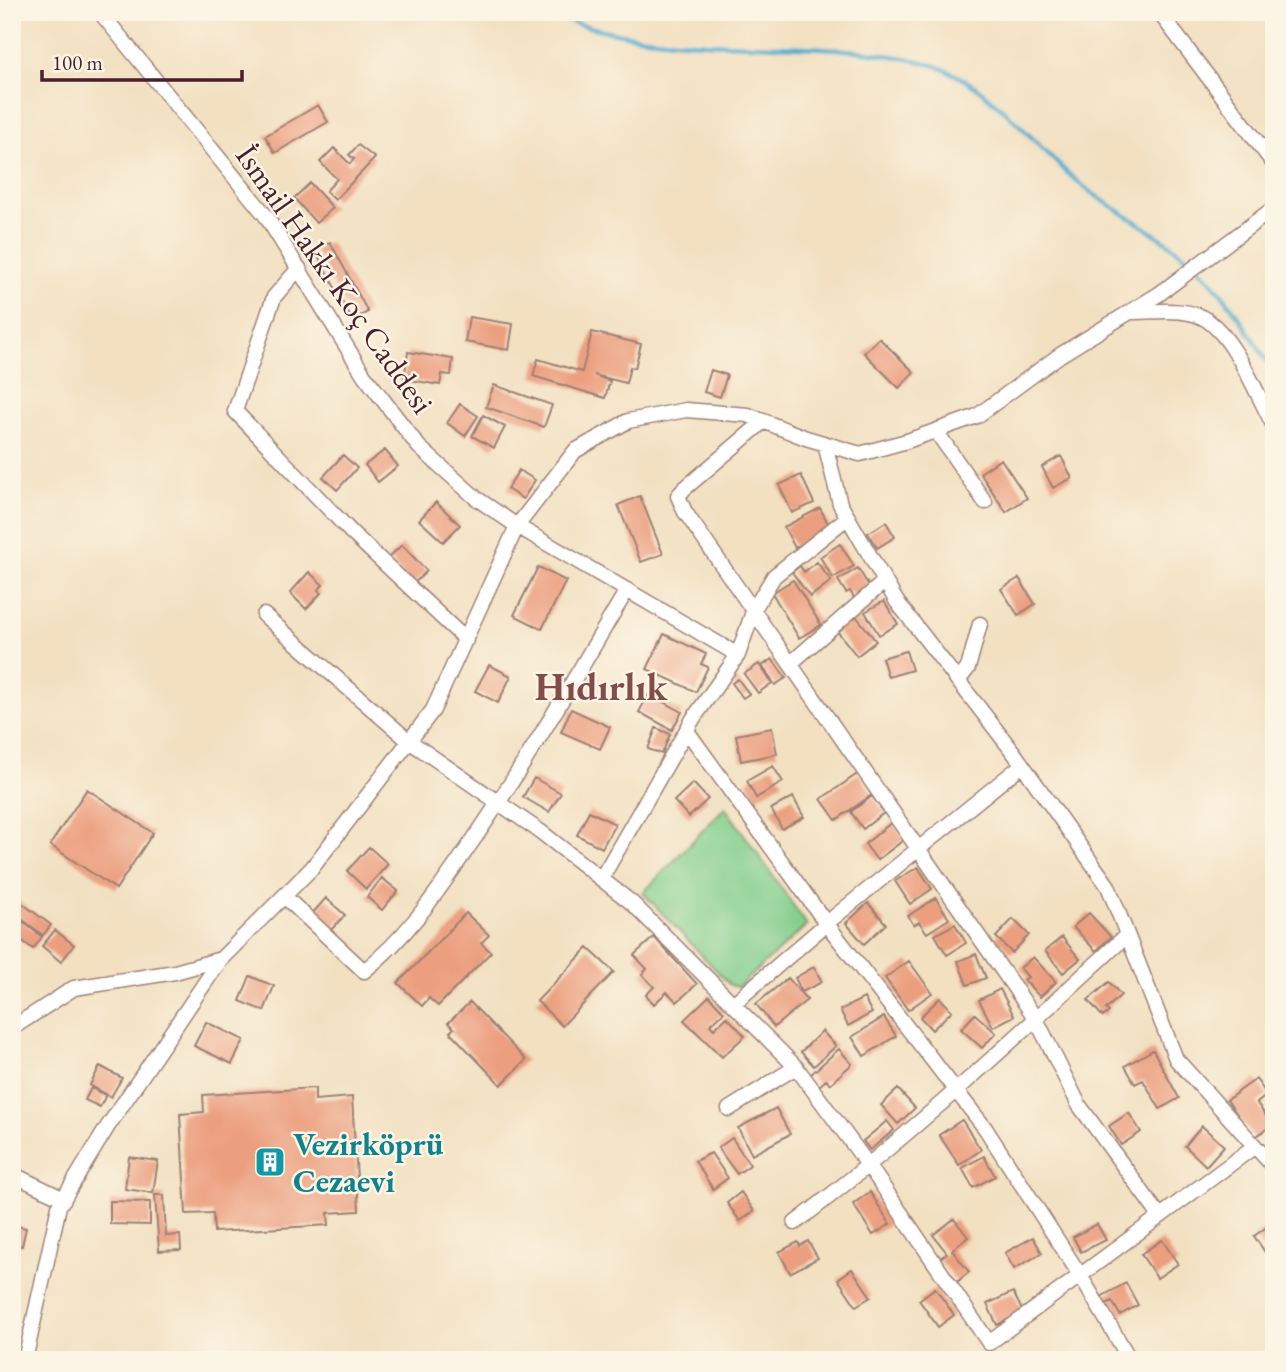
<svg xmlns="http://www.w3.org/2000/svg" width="1286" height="1372" font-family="'EB Garamond',serif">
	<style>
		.green { fill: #83ce8c; stroke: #66765c; stroke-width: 2 }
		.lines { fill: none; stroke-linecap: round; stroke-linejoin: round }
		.stream { stroke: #51abcf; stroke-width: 4.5 }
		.building { fill: #ec9f7f }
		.minor-casing { stroke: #9e8076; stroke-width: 17 }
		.minor { stroke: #fff; stroke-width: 14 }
		.labels { text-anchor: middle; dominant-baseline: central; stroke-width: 5; stroke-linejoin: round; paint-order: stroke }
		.street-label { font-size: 32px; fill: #4a1f2b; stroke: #fcf5e5 }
		.culture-label { font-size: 32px; font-weight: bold; fill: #0d838f; stroke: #fcf5e5; text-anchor: start }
		.district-label { font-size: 38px; font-weight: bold; fill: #834c48; stroke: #fcf5e5 }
	</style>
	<rect width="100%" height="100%" fill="#fcf5e5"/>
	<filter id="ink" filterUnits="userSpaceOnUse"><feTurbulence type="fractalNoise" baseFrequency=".0143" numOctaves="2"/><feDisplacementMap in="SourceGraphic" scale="14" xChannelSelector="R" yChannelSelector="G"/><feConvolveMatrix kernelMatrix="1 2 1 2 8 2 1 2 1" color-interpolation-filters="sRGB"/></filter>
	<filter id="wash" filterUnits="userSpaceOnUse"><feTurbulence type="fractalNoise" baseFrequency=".00686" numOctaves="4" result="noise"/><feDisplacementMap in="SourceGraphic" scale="28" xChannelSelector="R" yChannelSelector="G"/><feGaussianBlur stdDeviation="1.57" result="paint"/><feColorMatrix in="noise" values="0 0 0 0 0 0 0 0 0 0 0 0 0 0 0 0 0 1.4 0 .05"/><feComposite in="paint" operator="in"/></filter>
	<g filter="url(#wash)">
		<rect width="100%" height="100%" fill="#f2e0c1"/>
		<path class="green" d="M 725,807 L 807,925 L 738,987 L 730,985 L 643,893 Z"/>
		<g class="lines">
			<path class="stream" d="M 540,12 C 569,22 601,31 632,36 C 728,51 827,39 922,62 C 995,80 1034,151 1092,193 C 1133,222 1177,243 1211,281 C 1235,308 1254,341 1274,372"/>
		</g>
		<g id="blocks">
			<path class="building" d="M 318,105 L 328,122 L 275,153 L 265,136 Z
				M 358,145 L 375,158 L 335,200 L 326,191 L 337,179 L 320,162 L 334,148 L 350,164 L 354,159 L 349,155 Z
				M 310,183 L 333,208 L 316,223 L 294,198 Z
				M 330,242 L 368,312 L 352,320 L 315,250 Z
				M 469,317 L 513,324 L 509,350 L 465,342 Z
				M 592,332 L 641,344 L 635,368 L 630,367 L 626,383 L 594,375 L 610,381 L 605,398 L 533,376 L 538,359 L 582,372 Z
				M 879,338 L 914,372 L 899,388 L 864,353 Z
				M 408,352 L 453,359 L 451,375 L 442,374 L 440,385 L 404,379 Z
				M 711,370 L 727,375 L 720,397 L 704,392 Z
				M 494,385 L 552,405 L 544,427 L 486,407 Z
				M 460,404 L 478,416 L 465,436 L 447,423 Z
				M 483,415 L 505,427 L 494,448 L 472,436 Z
				M 385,450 L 398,466 L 378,482 L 365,465 Z
				M 343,455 L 357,468 L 337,490 L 323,477 Z
				M 1061,456 L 1072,478 L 1053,488 L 1042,467 Z
				M 1001,459 L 1027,498 L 1006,512 L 980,473 Z
				M 519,470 L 535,480 L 523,499 L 507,489 Z
				M 801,475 L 814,503 L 792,513 L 779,485 Z
				M 640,496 L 663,554 L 641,562 L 618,505 Z
				M 436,502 L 460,525 L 443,542 L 419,520 Z
				M 820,508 L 831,529 L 795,548 L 784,527 Z
				M 886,522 L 895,537 L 877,548 L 868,533 Z
				M 840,544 L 854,566 L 833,578 L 820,557 Z
				M 402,545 L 427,571 L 412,585 L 388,558 Z
				M 817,562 L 831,581 L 810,597 L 792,572 L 800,566 L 804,572 Z
				M 538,567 L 566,581 L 542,629 L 514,615 Z
				M 858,568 L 870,588 L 854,598 L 850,591 L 846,593 L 838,580 Z
				M 309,572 L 323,585 L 318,590 L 321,593 L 306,609 L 290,593 Z
				M 1019,578 L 1035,604 L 1018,615 L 1001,589 Z
				M 793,580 L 821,625 L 799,638 L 772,593 Z
				M 884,601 L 898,624 L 879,635 L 865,612 Z
				M 856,616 L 876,641 L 857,656 L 837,631 Z
				M 664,634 L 706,654 L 701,664 L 708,667 L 696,692 L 647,669 Z
				M 906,651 L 912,670 L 888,677 L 882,658 Z
				M 772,659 L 786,678 L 775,685 L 762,666 Z
				M 759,664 L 772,683 L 758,693 L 744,674 Z
				M 489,665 L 511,676 L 498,703 L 475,691 Z
				M 738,679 L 749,694 L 743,698 L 732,683 Z
				M 649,694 L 682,712 L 672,730 L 639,712 Z
				M 571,709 L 610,727 L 600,749 L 561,732 Z
				M 656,728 L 670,734 L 662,754 L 648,749 Z
				M 772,728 L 777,754 L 741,761 L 736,735 Z
				M 773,766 L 783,782 L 756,798 L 747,781 Z
				M 859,773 L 873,794 L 836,820 L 821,799 Z
				M 534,778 L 561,793 L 549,812 L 523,797 Z
				M 693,783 L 708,799 L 689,817 L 674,801 Z
				M 87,789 L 153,833 L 116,889 L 50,845 Z
				M 872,796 L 885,812 L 863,829 L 851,812 Z
				M 793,797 L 804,817 L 782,829 L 771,809 Z
				M 589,811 L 615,824 L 602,848 L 577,835 Z
				M 892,822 L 905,839 L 877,860 L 865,844 Z
				M 369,847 L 388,864 L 366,889 L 347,871 Z
				M 918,867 L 932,889 L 910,904 L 895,881 Z
				M 382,878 L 398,891 L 382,910 L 367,897 Z
				M 326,898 L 345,915 L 328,933 L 310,916 Z
				M 936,898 L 949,919 L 927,933 L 919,922 L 914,925 L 908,916 Z
				M 19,901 L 51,925 L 43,935 L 12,912 Z
				M 868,903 L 886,924 L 864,944 L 846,923 Z
				M 12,913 L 42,937 L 33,949 L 12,933 Z
				M 466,913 L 489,935 L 481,943 L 491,952 L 438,1006 L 429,998 L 422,1006 L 398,983 Z
				M 1089,913 L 1111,937 L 1096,951 L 1073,927 Z
				M 1013,919 L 1029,935 L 1012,953 L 996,937 Z
				M 955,924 L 966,943 L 947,955 L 935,935 Z
				M 55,930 L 74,945 L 61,962 L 42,946 Z
				M 654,937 L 697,984 L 677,1002 L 667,992 L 654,1004 L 646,995 L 654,987 L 642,974 L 647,969 L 634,955 Z
				M 1062,937 L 1080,959 L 1063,973 L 1045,951 Z
				M 588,948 L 614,972 L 562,1026 L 537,1001 Z
				M 976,954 L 986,978 L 967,985 L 958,961 Z
				M 1033,957 L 1056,982 L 1040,997 L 1024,980 L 1028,977 L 1020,968 Z
				M 909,961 L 932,993 L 908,1010 L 885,978 Z
				M 814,967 L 822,982 L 802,992 L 795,978 Z
				M 250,976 L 274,986 L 264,1011 L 240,1001 Z
				M 788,978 L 807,1000 L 774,1027 L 756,1004 Z
				M 1109,982 L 1121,995 L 1106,1009 L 1109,1012 L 1103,1017 L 1088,1000 Z
				M 1000,989 L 1014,1016 L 993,1027 L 979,1000 Z
				M 709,996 L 724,1012 L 710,1025 L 714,1029 L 727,1017 L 745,1036 L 722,1057 L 684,1020 Z
				M 864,998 L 872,1013 L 848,1026 L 840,1010 Z
				M 940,998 L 952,1011 L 932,1030 L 920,1017 Z
				M 470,1002 L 526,1060 L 501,1085 L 450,1032 L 454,1028 L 448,1023 Z
				M 975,1014 L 996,1033 L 982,1048 L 961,1029 Z
				M 884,1017 L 896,1036 L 864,1056 L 852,1037 Z
				M 206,1022 L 244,1040 L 232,1064 L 194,1046 Z
				M 822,1031 L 836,1046 L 814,1066 L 801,1052 Z
				M 839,1049 L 852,1064 L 830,1084 L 826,1080 L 819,1086 L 810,1075 Z
				M 1153,1050 L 1179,1098 L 1160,1109 L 1143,1080 L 1135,1084 L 1125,1066 Z
				M 100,1066 L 122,1078 L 111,1097 L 90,1085 Z
				M 1256,1079 L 1267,1095 L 1257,1103 L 1272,1125 L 1254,1138 L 1227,1100 Z
				M 91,1088 L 106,1095 L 100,1107 L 85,1100 Z
				M 315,1088 L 315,1100 L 352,1097 L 359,1211 L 328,1213 L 329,1225 L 214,1232 L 213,1213 L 186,1214 L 180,1114 L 204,1112 L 203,1095 Z
				M 898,1089 L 915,1108 L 898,1124 L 881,1105 Z
				M 776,1108 L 790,1134 L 752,1155 L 738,1128 Z
				M 1129,1113 L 1141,1132 L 1121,1145 L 1109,1126 Z
				M 962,1120 L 981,1150 L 959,1165 L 939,1135 Z
				M 887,1121 L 894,1130 L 870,1150 L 863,1141 Z
				M 1202,1126 L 1224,1146 L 1206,1166 L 1185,1146 Z
				M 732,1138 L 750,1165 L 737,1174 L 718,1148 Z
				M 711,1153 L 728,1178 L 713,1189 L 695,1161 Z
				M 984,1156 L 995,1176 L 973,1188 L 962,1168 Z
				M 129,1157 L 158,1161 L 153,1193 L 125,1189 Z
				M 741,1192 L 754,1211 L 740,1221 L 727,1203 Z
				M 870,1192 L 890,1224 L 873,1235 L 853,1204 Z
				M 155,1195 L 164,1195 L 166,1236 L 180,1235 L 181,1250 L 159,1251 Z
				M 110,1201 L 150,1202 L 150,1225 L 110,1224 Z
				M 954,1219 L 968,1237 L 952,1250 L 969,1272 L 957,1282 L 939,1259 L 947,1253 L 933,1235 Z
				M 1274,1222 L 1274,1250 L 1267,1255 L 1254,1236 Z
				M 1097,1224 L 1106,1240 L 1081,1252 L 1073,1237 Z
				M 12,1225 L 26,1228 L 22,1246 L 12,1244 Z
				M 1033,1237 L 1042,1253 L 1014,1269 L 1005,1253 Z
				M 1162,1240 L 1178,1264 L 1157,1278 L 1141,1254 Z
				M 808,1241 L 818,1258 L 790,1273 L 779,1252 L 798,1242 L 800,1246 Z
				M 852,1269 L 871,1297 L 856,1306 L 838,1279 Z
				M 1126,1283 L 1138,1305 L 1120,1315 L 1112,1301 L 1104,1305 L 1099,1298 Z
				M 935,1288 L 954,1315 L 938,1327 L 919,1300 Z
				M 1013,1292 L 1023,1312 L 997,1325 L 987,1304 Z"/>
		</g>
	</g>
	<g filter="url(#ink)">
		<use href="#blocks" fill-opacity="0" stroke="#9e8076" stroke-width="2"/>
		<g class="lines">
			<g class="minor-casing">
				<path id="minor" d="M 100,12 L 266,216 L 364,375 L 419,447 L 476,498 L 517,526 L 738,655
					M 1159,12 L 1274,164
					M 299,268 L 274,297 L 235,411 L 352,533 L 466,640
					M 1132,312 C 1155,312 1188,307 1207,320 C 1236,340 1257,395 1274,426
					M 764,421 L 684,489 L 678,496 L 685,512 L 1036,1019 L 1079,1105 L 1159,1215
					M 936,431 L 985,502
					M 825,444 L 840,504 L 897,602 L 1014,753 L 1108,886 L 1176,1059 L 1274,1167
					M 264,615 L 409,741 L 541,832 L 632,903 L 796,1067 L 869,1166 L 989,1343 L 1255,1146
					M 791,663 L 885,581
					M 958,681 L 968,668 L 980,624
					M 687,731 L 826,923 L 985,1128 L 1080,1275 L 1130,1360
					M 601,879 L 693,719 L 738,655 L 754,609 L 774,576 L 848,517
					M 284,896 L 364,971 C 407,937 436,894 467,849 C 525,766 575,677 627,590
					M 733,1004 L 833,918 L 1022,765
					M 12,1028 L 74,988 L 175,972 L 221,959
					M 729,1109 L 796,1067
					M 12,1174 L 64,1199
					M 795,1223 C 912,1134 1019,1035 1127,935
					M 25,1360 L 59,1206 L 108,1126 L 221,959 L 312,868 L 433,710 L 517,526 L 575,451 L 628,421 L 686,410 L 748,415 L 806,438 L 860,454 L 907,441 L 977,416 L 1060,355 L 1159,294 L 1274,208"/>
			</g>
			<use href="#minor" class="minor"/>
		</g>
	</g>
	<defs>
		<g id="building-square" transform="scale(1.575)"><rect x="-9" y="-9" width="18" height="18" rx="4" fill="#0f9aa8" stroke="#fcf5e5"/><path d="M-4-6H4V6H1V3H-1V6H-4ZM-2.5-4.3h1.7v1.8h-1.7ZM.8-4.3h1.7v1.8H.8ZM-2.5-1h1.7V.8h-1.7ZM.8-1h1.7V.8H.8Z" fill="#fff"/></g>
	</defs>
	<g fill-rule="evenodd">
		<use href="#building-square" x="270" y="1162"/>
	</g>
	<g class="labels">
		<g class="street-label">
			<text transform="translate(335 279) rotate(55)">İsmail Hakkı Koç Caddesi</text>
		</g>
		<g class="culture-label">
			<text x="293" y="1144">Vezirköprü<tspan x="293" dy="37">Cezaevi</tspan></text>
		</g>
		<g class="district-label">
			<text x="601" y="686">Hıdırlık</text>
		</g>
	</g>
	<rect width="1286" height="1372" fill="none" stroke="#fcf5e5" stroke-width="42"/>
	<path d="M42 70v10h200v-10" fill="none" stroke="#4a1f2b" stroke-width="3.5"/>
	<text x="52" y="70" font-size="21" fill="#4a1f2b" stroke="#fcf5e5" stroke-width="5" paint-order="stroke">100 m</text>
</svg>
